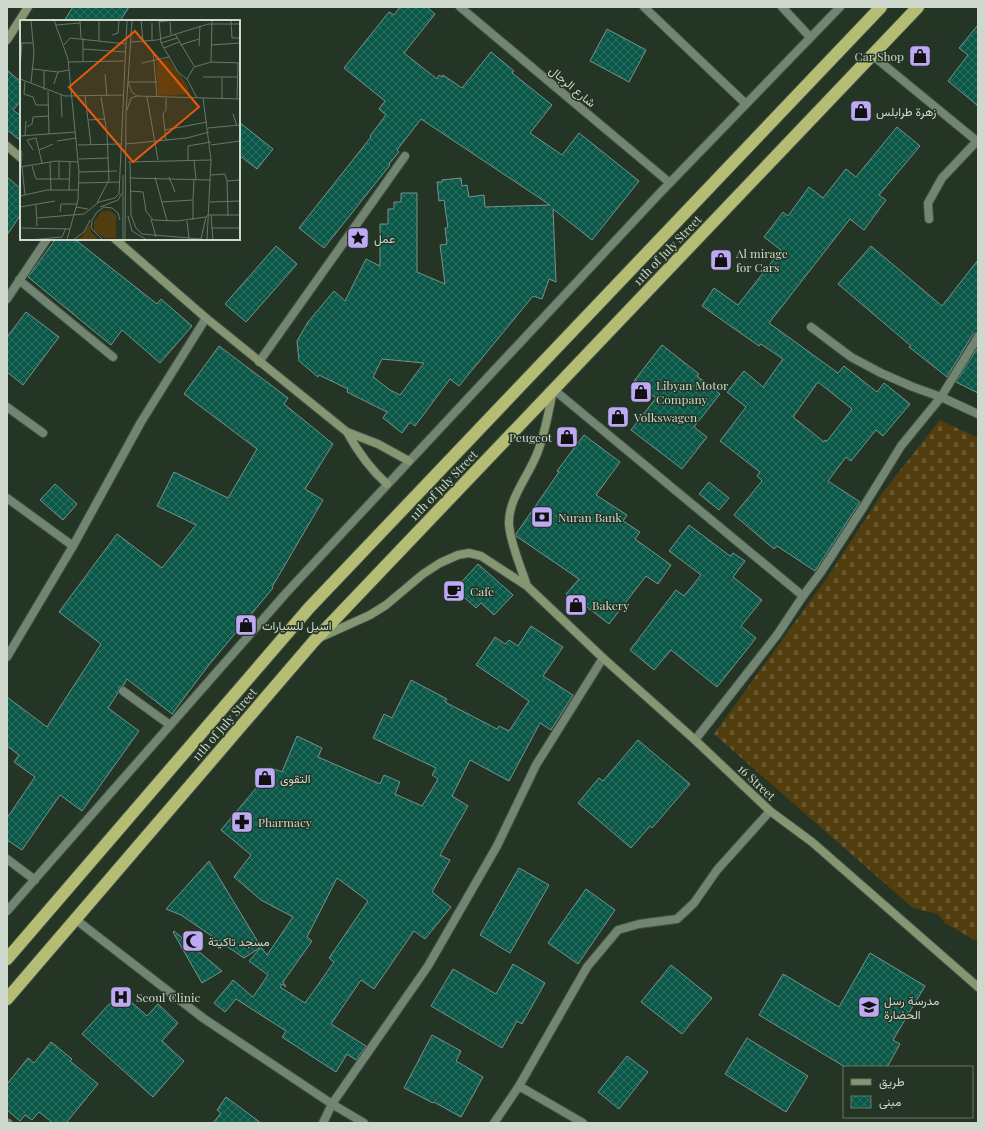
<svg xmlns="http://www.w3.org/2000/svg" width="985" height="1130" font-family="'Playfair Display',Vazirmatn,serif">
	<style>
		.cemetery { fill: url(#cemetery-stones) }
		.building { fill: url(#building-cross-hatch); stroke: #76938b; fill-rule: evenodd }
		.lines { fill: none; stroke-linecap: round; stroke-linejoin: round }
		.lane-casing { stroke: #435143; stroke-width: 10 }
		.street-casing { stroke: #435143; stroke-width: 10 }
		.secondary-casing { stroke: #435143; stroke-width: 10 }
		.highway-casing { stroke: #435143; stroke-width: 14 }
		.lane { stroke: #728572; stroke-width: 8 }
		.street { stroke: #728572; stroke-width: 8 }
		.secondary { stroke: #869673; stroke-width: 8 }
		.highway { stroke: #b5bd75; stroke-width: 12 }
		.labels { text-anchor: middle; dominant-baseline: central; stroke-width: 3; stroke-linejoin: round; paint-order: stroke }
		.poi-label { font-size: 12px; fill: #ced8cd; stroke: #253525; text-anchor: start }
		.street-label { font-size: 12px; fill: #ced8cd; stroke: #253525 }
		.inset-road { fill: none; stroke: #697668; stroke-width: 1 }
		.view { fill: #e8590c; fill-opacity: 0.15; stroke: #e8590c; stroke-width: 2 }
		.inset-edge { fill: none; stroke: #ced8cd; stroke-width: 2 }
	</style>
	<defs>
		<pattern id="cemetery-stones" width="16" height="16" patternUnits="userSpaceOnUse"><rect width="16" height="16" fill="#523d0e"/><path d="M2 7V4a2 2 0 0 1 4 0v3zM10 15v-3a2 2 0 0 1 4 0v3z" fill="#6a5830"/></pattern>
		<pattern id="building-cross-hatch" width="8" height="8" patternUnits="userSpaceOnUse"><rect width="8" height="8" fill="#0b5849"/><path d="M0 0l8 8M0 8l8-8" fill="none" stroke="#2d6f62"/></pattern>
	</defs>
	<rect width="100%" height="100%" fill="#253525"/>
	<path class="cemetery" d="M 940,420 L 978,438 L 978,942 L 945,923 L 938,914 L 913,908 L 714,734 L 829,575 L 883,492 Z"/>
	<path class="building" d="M 73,7 L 129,7 L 120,21 L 64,21 Z
		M 400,7 L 427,7 L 435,14 L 404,53 L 437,79 L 439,75 L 442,77 L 443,75 L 462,88 L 491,52 L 514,71 L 512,73 L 552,105 L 530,133 L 562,155 L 579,133 L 639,181 L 592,240 L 553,209 L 556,282 L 549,279 L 542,299 L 533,296 L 459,386 L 450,379 L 415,426 L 410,422 L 402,433 L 383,418 L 387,412 L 347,392 L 348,389 L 319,375 L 318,377 L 299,361 L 297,341 L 308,322 L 334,291 L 345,301 L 366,259 L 380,266 L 380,224 L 388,224 L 388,209 L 394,209 L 394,202 L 401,202 L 401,193 L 417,193 L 417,272 L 445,284 L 440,245 L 447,244 L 445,228 L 448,228 L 444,200 L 439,201 L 437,182 L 442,182 L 442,180 L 461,178 L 462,186 L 467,185 L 469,197 L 484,195 L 485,207 L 550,205 L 421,119 L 397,150 L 399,152 L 389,164 L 390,165 L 324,248 L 299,228 L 371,137 L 370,136 L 386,115 L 379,109 L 385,101 L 344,68 L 389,12 L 394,15 ZM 382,359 L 424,363 L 400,395 L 390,390 L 373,377 Z
		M 978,25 L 978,106 L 948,81 L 968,55 L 959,48 Z
		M 607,29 L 646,50 L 629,82 L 590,61 Z
		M 7,70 L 21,82 L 21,101 L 13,110 L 21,116 L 21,141 L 7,130 Z
		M 239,122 L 273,149 L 257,169 L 239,155 Z
		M 897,127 L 920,146 L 879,195 L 886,200 L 864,230 L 850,219 L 769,323 L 838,373 L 844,366 L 877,392 L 884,383 L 910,404 L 883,436 L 876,430 L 851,461 L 846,457 L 828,481 L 860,502 L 815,571 L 777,546 L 774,549 L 734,515 L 762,481 L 757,476 L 760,472 L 720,441 L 746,407 L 727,392 L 744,371 L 763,387 L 783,359 L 761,344 L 759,346 L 702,306 L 714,288 L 738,305 L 781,250 L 764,237 L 783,212 L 788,216 L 809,187 L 823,198 L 846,169 L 856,177 ZM 818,382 L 852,409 L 827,441 L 825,440 L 824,442 L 793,417 Z
		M 7,177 L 21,189 L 21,214 L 7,235 Z
		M 60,239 L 77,241 L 157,304 L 161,299 L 192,326 L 160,363 L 122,330 L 111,345 L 28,277 L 55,240 Z
		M 276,246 L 297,264 L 246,322 L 225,304 Z
		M 871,246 L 942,306 L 978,260 L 978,332 L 973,334 L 947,377 L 909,347 L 911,346 L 838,284 Z
		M 26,312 L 59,337 L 23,385 L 7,372 L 7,337 Z
		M 662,345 L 699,374 L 697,376 L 720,394 L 694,427 L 707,437 L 682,469 L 631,430 L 656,398 L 634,381 Z
		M 219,346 L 288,398 L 284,404 L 333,444 L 305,489 L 323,500 L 272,587 L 273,588 L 208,666 L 172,714 L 127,679 L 123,686 L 119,687 L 118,693 L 108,708 L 139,731 L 82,811 L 60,795 L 22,850 L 7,840 L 7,818 L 35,777 L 14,762 L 19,755 L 7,746 L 7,697 L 47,727 L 101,644 L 59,612 L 117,534 L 162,568 L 196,525 L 157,506 L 174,472 L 228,498 L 257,449 L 184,394 Z
		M 978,347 L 978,393 L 956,382 Z
		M 584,435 L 620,462 L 596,495 L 627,515 L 623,521 L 640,532 L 635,539 L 671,565 L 658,584 L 646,576 L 609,624 L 583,604 L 582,606 L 566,594 L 579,579 L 516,536 L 516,534 L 559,472 L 557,471 Z
		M 709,482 L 729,498 L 719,510 L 699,494 Z
		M 55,484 L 77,504 L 63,520 L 40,500 Z
		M 689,525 L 730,556 L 733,553 L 745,561 L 733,577 L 762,600 L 741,626 L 756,638 L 717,687 L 671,650 L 654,670 L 630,650 L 676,590 L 684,596 L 701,575 L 669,551 Z
		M 478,564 L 513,595 L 494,615 L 481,603 L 476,608 L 455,589 Z
		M 531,626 L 563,647 L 543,676 L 573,695 L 551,730 L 540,723 L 509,781 L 470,760 L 452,796 L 468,806 L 440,855 L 450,860 L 432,892 L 451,907 L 425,939 L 414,931 L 374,989 L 361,980 L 331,1024 L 366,1046 L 356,1060 L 347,1054 L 336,1072 L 282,1037 L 286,1031 L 236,999 L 225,1012 L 214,1003 L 233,980 L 253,997 L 268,975 L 249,961 L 261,947 L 267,955 L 293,917 L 261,900 L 234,877 L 251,855 L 221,830 L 262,781 L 269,767 L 282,772 L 297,736 L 322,748 L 318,757 L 380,784 L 384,775 L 400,782 L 395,794 L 422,806 L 438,779 L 432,775 L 436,768 L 373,738 L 384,714 L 392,718 L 411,680 L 447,699 L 445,702 L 497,729 L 499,726 L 509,731 L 529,701 L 476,665 L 495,637 L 505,644 L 509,640 L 518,646 ZM 337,878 L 368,901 L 329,958 L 334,962 L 305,1003 L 280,987 L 282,984 L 286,987 L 283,982 L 312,941 L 307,937 Z
		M 638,740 L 690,784 L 652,828 L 650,826 L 631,848 L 578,803 L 599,778 L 603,781 Z
		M 209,861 L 261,947 L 244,958 L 181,915 L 166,909 Z
		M 519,868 L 549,885 L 510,953 L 480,935 Z
		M 586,889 L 615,910 L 578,964 L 548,943 Z
		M 174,931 L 222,971 L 202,983 L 173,932 Z
		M 870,953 L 925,986 L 893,1040 L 900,1044 L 887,1067 L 845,1067 L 759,1015 L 783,974 L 839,1007 Z
		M 513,964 L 545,983 L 522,1024 L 517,1021 L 502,1048 L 431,1006 L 453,969 L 496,994 Z
		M 671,965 L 712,998 L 682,1034 L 641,1002 Z
		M 120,992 L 147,1016 L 158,1004 L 178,1023 L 162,1041 L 184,1061 L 153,1097 L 82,1034 Z
		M 432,1035 L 461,1051 L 456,1061 L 483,1077 L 461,1117 L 434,1102 L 433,1103 L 404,1088 Z
		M 747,1038 L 808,1076 L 786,1112 L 725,1074 Z
		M 51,1042 L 72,1059 L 70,1061 L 98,1084 L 66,1123 L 53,1123 L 39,1112 L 32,1120 L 25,1115 L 20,1121 L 7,1110 L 7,1084 L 28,1058 L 34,1063 Z
		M 627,1056 L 648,1072 L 619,1109 L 598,1092 Z
		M 226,1097 L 261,1123 L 213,1123 L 221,1113 L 217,1110 Z"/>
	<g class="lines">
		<g class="lane-casing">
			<path id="lane" d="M 929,219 L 928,203 L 942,178 L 977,141
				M 123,691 L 170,725"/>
		</g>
		<g class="street-casing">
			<path id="street" d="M 460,7 L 670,183
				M 644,7 L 746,104
				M 782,7 L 810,37
				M 872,55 L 978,142
				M 19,280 L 113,357
				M 7,299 L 47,239
				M 811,327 L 851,357 L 881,373 L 913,387 L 941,397 L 978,414
				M 259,362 L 405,156
				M 553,389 L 803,596
				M 7,407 L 43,433
				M 7,498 L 73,546
				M 7,657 L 73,546 L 141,422 L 206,318
				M 695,740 L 777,635 L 803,596 L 821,572 L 864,506 L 901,446 L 941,397 L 978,337
				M 7,859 L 35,880
				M 7,911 L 287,592 L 659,194 L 840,7
				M 75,919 L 203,1018 L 332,1104 L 364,1123
				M 519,1086 L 583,1123
				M 7,1123 L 8,1123
				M 323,1123 L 332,1104 L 428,966 L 497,846 L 536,765 L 603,658
				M 494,1123 L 519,1086 L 587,967 L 618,930 L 639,924 L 677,919 L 694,903 L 717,870 L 770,811"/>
		</g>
		<g class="secondary-casing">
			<path id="secondary" d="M 7,40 L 28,7
				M 7,146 L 21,158
				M 115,239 L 206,318 L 347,432 L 378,444 L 409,461
				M 347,432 C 358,452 370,469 387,484
				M 527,586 C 521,567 510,543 509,524 C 508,500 527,478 536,456 C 545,436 548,413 553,391
				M 319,638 L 370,615 L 386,605 L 423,574 L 440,563 L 458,555 L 469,553 L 481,556 L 527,586 L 603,658 L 695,740 L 770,811 L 812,842 L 978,987"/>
		</g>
		<g class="highway-casing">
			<path id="highway" d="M 7,959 L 309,608 L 881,7
				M 7,999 L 314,641 L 918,7"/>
		</g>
		<use href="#lane" class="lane"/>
		<use href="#street" class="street"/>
		<use href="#secondary" class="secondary"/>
		<use href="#highway" class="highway"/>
	</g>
	<defs>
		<g id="shop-square" transform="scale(1.15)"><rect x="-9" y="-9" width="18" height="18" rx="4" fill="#bea9f5" stroke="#253525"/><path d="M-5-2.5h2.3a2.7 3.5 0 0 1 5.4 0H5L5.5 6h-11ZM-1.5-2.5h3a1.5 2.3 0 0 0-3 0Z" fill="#111"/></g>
		<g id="sight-square" transform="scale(1.15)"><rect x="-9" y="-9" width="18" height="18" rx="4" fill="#bea9f5" stroke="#253525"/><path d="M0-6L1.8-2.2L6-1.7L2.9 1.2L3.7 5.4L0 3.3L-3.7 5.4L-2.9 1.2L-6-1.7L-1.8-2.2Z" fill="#111"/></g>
		<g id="bank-square" transform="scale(1.15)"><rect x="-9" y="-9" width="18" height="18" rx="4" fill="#bea9f5" stroke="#253525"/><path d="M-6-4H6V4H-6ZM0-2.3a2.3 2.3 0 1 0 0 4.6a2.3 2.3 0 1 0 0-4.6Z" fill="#111"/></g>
		<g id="cafe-square" transform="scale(1.15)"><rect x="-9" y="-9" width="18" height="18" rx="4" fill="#bea9f5" stroke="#253525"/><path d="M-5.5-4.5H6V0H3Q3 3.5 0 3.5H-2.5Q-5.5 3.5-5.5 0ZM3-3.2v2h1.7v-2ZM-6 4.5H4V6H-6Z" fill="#111"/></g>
		<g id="pharmacy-square" transform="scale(1.15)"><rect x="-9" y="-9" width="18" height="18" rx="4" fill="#bea9f5" stroke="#253525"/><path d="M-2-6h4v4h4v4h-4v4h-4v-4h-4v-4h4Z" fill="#111"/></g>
		<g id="mosque-square" transform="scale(1.15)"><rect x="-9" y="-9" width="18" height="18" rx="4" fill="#bea9f5" stroke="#253525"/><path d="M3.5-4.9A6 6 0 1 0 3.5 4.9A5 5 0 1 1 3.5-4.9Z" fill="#111"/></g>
		<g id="hospital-square" transform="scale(1.15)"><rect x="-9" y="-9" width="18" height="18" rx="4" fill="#bea9f5" stroke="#253525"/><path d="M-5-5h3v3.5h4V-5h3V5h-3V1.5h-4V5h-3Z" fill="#111"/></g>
		<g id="school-square" transform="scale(1.15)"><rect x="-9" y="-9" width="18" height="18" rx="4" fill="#bea9f5" stroke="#253525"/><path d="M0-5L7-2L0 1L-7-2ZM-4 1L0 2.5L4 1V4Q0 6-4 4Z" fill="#111"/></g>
	</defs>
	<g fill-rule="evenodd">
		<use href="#shop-square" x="920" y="56"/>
		<use href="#shop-square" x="861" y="111"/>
		<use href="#sight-square" x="358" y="238"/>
		<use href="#shop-square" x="721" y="260"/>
		<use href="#shop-square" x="641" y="392"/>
		<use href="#shop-square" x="618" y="417"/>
		<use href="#shop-square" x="567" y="437"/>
		<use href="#bank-square" x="542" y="517"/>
		<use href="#cafe-square" x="454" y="591"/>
		<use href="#shop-square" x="576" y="605"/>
		<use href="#shop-square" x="246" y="625"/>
		<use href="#shop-square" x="265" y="778"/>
		<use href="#pharmacy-square" x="242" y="822"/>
		<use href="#mosque-square" x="193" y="941"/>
		<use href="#hospital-square" x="121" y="997"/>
		<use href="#school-square" x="869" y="1007"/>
	</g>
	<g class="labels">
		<g class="poi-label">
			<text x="904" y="56" text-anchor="end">Car Shop</text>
			<text x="876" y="111">زهرة طرابلس</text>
			<text x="374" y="238">عمل</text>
			<text x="736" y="253">Al mirage<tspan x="736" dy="14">for Cars</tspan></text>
			<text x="656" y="385">Libyan Motor<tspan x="656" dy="14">Company</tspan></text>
			<text x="634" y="417">Volkswagen</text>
			<text x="552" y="437" text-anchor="end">Peugeot</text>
			<text x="558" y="517">Nuran Bank</text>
			<text x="470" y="591">Cafe</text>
			<text x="592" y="605">Bakery</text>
			<text x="262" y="625">اسيل للسيارات</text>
			<text x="280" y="778">التقوى</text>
			<text x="258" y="822">Pharmacy</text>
			<text x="208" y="941">مسجد تاكيتة</text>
			<text x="136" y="997">Seoul Clinic</text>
			<text x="884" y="1000">مدرسة رسل<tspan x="884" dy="14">الحضارة</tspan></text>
		</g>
		<g class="street-label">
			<text transform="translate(573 86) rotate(40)">شارع الرجال</text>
			<text transform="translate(667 250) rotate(-46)">11th of July Street</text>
			<text transform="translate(443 485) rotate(-46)">11th of July Street</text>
			<text transform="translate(224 724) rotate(-49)">11th of July Street</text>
			<text transform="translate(757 782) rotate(43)">16 Street</text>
		</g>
	</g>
	<g transform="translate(20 20)">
		<rect width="220" height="220" fill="#253525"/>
		<path d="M 82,191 L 90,191 L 96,195 L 96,218 L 85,218 L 74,211 L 74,201 ZM 69,204 L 71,212 L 79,220 L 56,220 L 62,217 Z" fill="#523d0e"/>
		<path d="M 148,39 L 167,64 L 170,74 L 138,76 L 136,42 Z" fill="#523d0e"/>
		<path class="inset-road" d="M 34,0 L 48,39 L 59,152 L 58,180 L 47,220M 60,0 L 61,18M 79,0 L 79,21M 121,0 L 123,21M 139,0 L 141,23 L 158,52 L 167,59M 211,0 L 212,18 L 220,18M 139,2 L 153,0M 150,2 L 151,15M 132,3 L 132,21M 36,5 L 60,3M 155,14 L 174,46M 92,15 L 98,13 L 99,0M 111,22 L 137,20 L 188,4 L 220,4M 0,23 L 13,23M 141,23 L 157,18M 44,25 L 50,18 L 106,24M 160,25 L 179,19M 191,25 L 220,23M 179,26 L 180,6M 144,28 L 159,22M 63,29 L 105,32M 133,31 L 137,77M 63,41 L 63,18M 48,42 L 104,41M 191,42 L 220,43M 122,43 L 149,37M 0,48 L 2,23M 13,49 L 38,52 L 49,50M 24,51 L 24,70M 85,54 L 87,76M 183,57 L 217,57M 202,58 L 202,78M 0,59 L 45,76 L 103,75M 5,62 L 4,74 L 13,77 L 16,85 L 28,85M 11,63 L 14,33 L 11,0M 34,64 L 38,52M 28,71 L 29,114M 41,75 L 42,97M 65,76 L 71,125M 117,76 L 112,72 L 108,62 L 137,62M 127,77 L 138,140M 177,78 L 167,59 L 174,47 L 191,42 L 192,0M 183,78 L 191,140 L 187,220M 217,79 L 218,43M 107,90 L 111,78 L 117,76 L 220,79M 213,94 L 217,106M 68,100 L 85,99M 7,107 L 12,104 L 13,97 L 29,96M 188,108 L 220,105M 145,110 L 187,102M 5,115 L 6,101M 0,116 L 56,112M 146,120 L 143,94 L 146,90 L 146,78M 37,121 L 56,118M 106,124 L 167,118 L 189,112M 58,125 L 101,124M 191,125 L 220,121M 0,128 L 2,133 L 1,147M 13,130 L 7,120 L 16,118 L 22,143M 19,130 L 33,124M 59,139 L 88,138M 168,140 L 168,126 L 191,122M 174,140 L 176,159M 39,141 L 39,159 L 50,159M 30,142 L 31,170M 108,142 L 191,140M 110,142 L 111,195 L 116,208 L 122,214 L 181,219 L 186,197 L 189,194M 12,146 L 16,159 L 39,159M 0,147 L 36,141 L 58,142M 2,147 L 5,175M 59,152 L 97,151M 191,155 L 205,154 L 207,161 L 220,160M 135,157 L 147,201M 149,157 L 155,172M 110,158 L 191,160M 207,161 L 208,196M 59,163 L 100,162M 49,170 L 50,142M 110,171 L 123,172 L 126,191 L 133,200 L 157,201 L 186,197M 0,176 L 27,170 L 58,170M 173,180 L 173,200M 141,182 L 173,180 L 174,159M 190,182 L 220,181M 77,183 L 89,160 L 87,113 L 81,77M 16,185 L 17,206M 0,187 L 35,181M 56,187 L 68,189M 80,187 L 98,180 L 102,173M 40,192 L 41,184 L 57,184M 189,195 L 219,195M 191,195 L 193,220M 108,196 L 112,211 L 127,220M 17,198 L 64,194 L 79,182 L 95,178 L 99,174 L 107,0M 131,199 L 136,217M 167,201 L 169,219M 0,208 L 50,209M 191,208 L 220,208M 9,220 L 42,217 L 46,208M 53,220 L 64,212 L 70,200M 83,220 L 71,208 L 72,200 L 77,192 L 84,187 L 92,188 L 98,193 L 100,200M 103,220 L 103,155M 105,220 L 106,92 L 112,0"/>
		<path class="view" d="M 115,11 L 179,87 L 113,142 L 49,67 Z"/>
		<rect width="220" height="220" class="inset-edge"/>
	</g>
	<rect width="985" height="1130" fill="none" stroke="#ced8cd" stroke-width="16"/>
	<rect x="843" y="1066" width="130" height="52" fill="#253525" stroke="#697668"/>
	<rect x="851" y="1079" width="20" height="6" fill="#869673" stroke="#697668"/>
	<text x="879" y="1086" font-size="12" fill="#ced8cd">طريق</text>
	<rect x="851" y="1096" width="20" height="12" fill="url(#building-cross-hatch)" stroke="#697668"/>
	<text x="879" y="1106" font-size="12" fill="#ced8cd">مبنى</text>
</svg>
